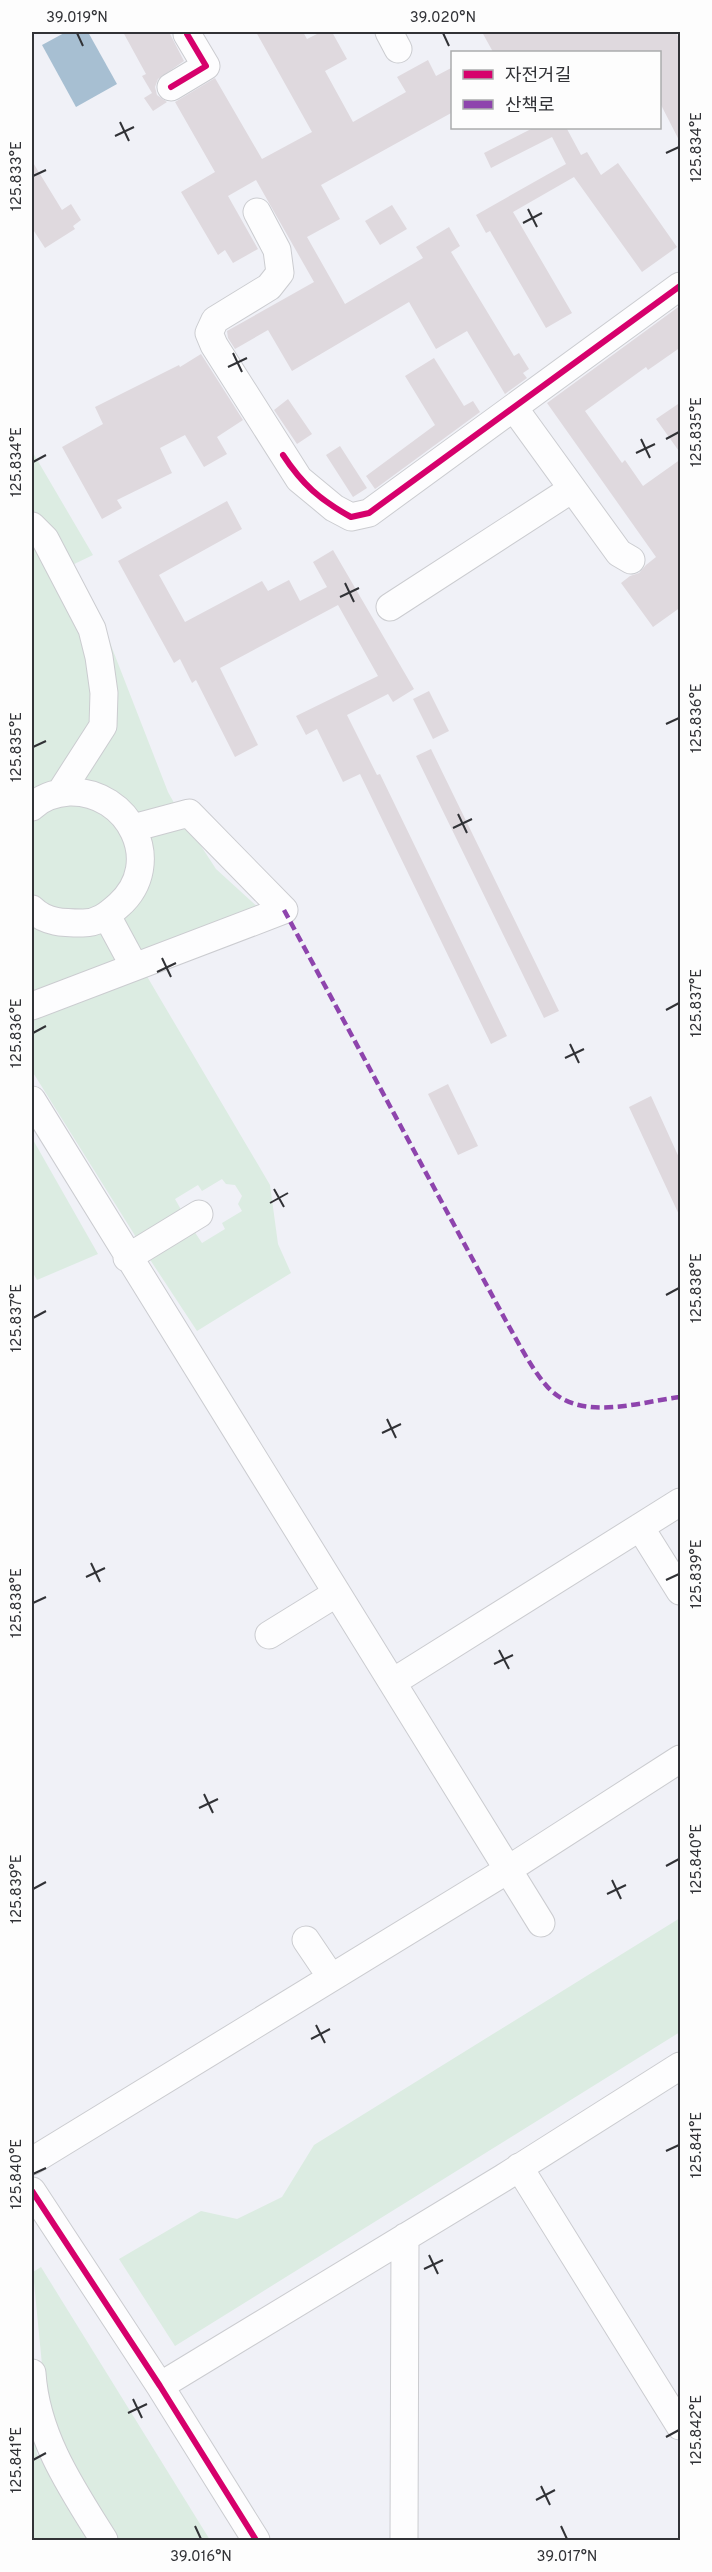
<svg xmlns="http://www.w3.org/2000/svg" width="712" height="2572" font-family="Overpass,'Noto Sans KR',sans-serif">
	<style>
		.green { fill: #dcece2 }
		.water { fill: #a7bfd2 }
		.building { fill: #dfd9de }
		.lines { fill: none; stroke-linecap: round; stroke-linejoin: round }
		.minor-casing { stroke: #cbccd0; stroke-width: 29 }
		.minor { stroke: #fdfdfe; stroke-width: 27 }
		.quiet { stroke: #8e44ad; stroke-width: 4.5; stroke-dasharray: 9 4.5; stroke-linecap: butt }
		.cycleway-casing { stroke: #fdfdfd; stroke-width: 10 }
		.cycleway { stroke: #d6006c; stroke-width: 6 }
		.ticks { fill: none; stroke: #313236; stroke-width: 2 }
		.neatline { fill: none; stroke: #313236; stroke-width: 2 }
		.ticks-label { font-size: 15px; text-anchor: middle; fill: #313236 }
	</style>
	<rect width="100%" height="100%" fill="#f0f1f7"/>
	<path class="green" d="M 32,451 L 93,555 L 68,567 L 32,515 Z
		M 32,536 L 88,631 L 99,720 L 56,780 L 32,797 L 32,687 L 34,685 C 30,678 31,670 34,662 L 32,657 Z
		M 105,630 L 168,792 L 178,810 L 134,823 L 79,785 L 107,727 Z
		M 50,804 L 101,806 L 132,847 L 119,896 L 72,917 L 32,898 L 32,818 Z
		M 188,826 L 216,869 L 261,910 L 135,957 L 115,916 L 139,832 Z
		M 32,914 L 102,923 L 123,963 L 32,1000 Z
		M 145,973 L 270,1185 L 278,1244 L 291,1273 L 197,1331 L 147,1255 L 192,1228 L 202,1243 L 225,1229 L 222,1223 L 242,1211 L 238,1204 L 242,1196 L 235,1185 L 226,1184 L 222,1179 L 202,1191 L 198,1185 L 175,1199 L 184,1215 L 139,1242 L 32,1071 L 32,1014 Z
		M 32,1138 L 98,1254 L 37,1280 L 32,1271 Z
		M 680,1918 L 680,2032 L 175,2346 L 119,2259 L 201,2211 L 237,2219 L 282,2197 L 314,2145 Z
		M 41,2267 L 210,2540 L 116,2540 L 59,2441 L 43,2375 L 33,2272 Z
		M 32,2411 L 37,2454 L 91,2540 L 32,2540 Z"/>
	<path class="water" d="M 66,32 L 88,32 L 117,84 L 76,107 L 42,45 Z"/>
	<path class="building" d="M 123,32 L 169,32 L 184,61 L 158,79 L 155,87 L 157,95 L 167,102 L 153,111 L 144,98 L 152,93 L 142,76 L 146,74 Z
		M 256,32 L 303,32 L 307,39 L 321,32 L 332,32 L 347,59 L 325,71 L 353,122 L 406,92 L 397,77 L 428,60 L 436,76 L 453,67 L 453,112 L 321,185 L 340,219 L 307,237 L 345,304 L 423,258 L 416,247 L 449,227 L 460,246 L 451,252 L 514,356 L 519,353 L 529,369 L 523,373 L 527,378 L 505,394 L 467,331 L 436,349 L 409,302 L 292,371 L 268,330 L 235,349 L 228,338 L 227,331 L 314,282 L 256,180 L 228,196 L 258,249 L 233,263 L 225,250 L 218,255 L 181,192 L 215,172 L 175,102 L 215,78 L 262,159 L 312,132 Z
		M 482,32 L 675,32 L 681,41 L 681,144 L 660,103 L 660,52 L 493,52 Z
		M 533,128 L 570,128 L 567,129 L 581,155 L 587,152 L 601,175 L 618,163 L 677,247 L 642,272 L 574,177 L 513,212 L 572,313 L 546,328 L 490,231 L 486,233 L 476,215 L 566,164 L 552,137 L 491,168 L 484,153 Z
		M 32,161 L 62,210 L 71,204 L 81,220 L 73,226 L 75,229 L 45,248 L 32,228 Z
		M 392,205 L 407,229 L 380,245 L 365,221 Z
		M 681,305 L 681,347 L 648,370 L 646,367 L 585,411 L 622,463 L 625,460 L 643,486 L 681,459 L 681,607 L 653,627 L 621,583 L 630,576 L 639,573 L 646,565 L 656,557 L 547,403 Z
		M 201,354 L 243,420 L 217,437 L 227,454 L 204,467 L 185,435 L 160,448 L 172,473 L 117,500 L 122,508 L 102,519 L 62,447 L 103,424 L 95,407 L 179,365 L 180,367 Z
		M 434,358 L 464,406 L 473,401 L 480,412 L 375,489 L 366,476 L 435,425 L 405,376 Z
		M 288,399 L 312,434 L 297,444 L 274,410 Z
		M 681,402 L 681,454 L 656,419 Z
		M 340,446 L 367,488 L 353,497 L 326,455 Z
		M 227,501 L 242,529 L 159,575 L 185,622 L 262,581 L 268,591 L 289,580 L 300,601 L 327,587 L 313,562 L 333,550 L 414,689 L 393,702 L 388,694 L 347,715 L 377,775 L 380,774 L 507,1036 L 491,1044 L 360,774 L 343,782 L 317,729 L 306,735 L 296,716 L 378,676 L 338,605 L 220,668 L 258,745 L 235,757 L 196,680 L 192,683 L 180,659 L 174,663 L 118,561 Z
		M 429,691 L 449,731 L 433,739 L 413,699 Z
		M 431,749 L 559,1011 L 544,1018 L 416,756 Z
		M 448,1084 L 478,1146 L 458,1155 L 428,1094 Z
		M 651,1096 L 681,1162 L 681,1219 L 629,1107 Z"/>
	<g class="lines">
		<g class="minor-casing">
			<path id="minor" d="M 389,32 L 398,49
				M 171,87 L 206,66 L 187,34
				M 257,212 L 277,250 L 280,273 L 269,287 L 215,320 L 209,333 L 214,345 L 299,479 L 334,508 L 351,517 L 369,513 L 680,286
				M 514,408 L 619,553 L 631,560
				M 32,526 L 45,539 L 92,629 L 99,657 L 104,693 L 103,726 L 60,793
				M 390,607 L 572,489
				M 32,807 C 42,797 55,793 69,792 C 129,790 166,863 119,905 C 108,915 98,923 83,923 C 64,923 46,923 32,909
				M 107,916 L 134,966
				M 32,1006 L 284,910 L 189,813 L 133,828
				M 32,1100 L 541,1923
				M 127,1258 L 199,1214
				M 640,1527 L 680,1591
				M 269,1635 L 337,1593
				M 393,1682 L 680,1502
				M 306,1940 L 331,1977
				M 32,2161 L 509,1869 L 680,1759
				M 519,2167 L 680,2426
				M 32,2191 L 160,2386 L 256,2540
				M 32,2373 C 36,2436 72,2489 104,2540
				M 160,2386 L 503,2178 L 680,2066
				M 404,2540 L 405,2237"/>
		</g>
		<use href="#minor" class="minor"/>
		<path class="quiet" d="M 284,910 L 506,1321 C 518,1342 530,1366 545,1384 C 577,1424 638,1402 680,1397"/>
		<g class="cycleway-casing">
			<path id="cycleway" d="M 171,87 L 206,66 L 187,34
				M 283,455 C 302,484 320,500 351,517 L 369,513 L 680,286
				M 32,2191 L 160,2386 L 256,2540"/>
		</g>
		<use href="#cycleway" class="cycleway"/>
	</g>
	<path class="ticks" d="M 77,33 L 83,46M 443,33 L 449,46M 120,122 L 129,141M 115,136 L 134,127M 666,153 L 679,147M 33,176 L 46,170M 528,209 L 537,227M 523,223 L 542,213M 233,353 L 242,372M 228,367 L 247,358M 641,439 L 650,458M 666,439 L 679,432M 636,453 L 655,444M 33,462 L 46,455M 345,583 L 354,602M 340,597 L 359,588M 666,724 L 679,718M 33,747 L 46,741M 458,814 L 467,833M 453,828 L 472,819M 162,958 L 171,977M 157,972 L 176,963M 666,1010 L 679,1003M 33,1033 L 46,1026M 570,1044 L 579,1063M 565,1058 L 584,1049M 274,1189 L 284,1207M 270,1203 L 288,1193M 666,1295 L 679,1288M 33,1318 L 46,1311M 387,1419 L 396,1438M 382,1433 L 401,1424M 91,1563 L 100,1582M 86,1577 L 105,1568M 666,1580 L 679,1574M 33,1603 L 46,1597M 499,1650 L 509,1669M 494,1664 L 513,1655M 204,1794 L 213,1813M 199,1808 L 218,1799M 666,1866 L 679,1859M 612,1880 L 621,1899M 33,1889 L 46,1882M 607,1894 L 626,1885M 316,2025 L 325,2043M 311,2039 L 330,2029M 666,2151 L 679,2145M 33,2174 L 46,2168M 429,2255 L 438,2274M 424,2269 L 443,2260M 133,2399 L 142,2418M 128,2413 L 147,2404M 666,2437 L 679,2430M 33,2460 L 46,2453M 541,2486 L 550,2505M 536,2500 L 555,2490M 195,2526 L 201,2539M 561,2526 L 567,2539"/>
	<rect width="712" height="2572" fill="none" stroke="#fdfdfd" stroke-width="66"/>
	<rect x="451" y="51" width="210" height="78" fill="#fdfdfd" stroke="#abacad" stroke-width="1.5"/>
	<rect x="463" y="70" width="30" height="9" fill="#d6006c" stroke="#abacad" stroke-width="1.5"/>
	<text x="505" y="81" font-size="18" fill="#313236">자전거길</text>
	<rect x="463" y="100" width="30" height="9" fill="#8e44ad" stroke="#abacad" stroke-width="1.5"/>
	<text x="505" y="111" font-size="18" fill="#313236">산책로</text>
	<rect x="33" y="33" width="646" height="2506" class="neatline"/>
	<g class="ticks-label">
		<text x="77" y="22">39.019°N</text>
		<text x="443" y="22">39.020°N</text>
		<text transform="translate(696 147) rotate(-90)" y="5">125.834°E</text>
		<text transform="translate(16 176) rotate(-90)" y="5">125.833°E</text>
		<text transform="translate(696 432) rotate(-90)" y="5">125.835°E</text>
		<text transform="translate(16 462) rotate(-90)" y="5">125.834°E</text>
		<text transform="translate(696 718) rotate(-90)" y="5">125.836°E</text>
		<text transform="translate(16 747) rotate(-90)" y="5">125.835°E</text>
		<text transform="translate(696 1003) rotate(-90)" y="5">125.837°E</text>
		<text transform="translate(16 1033) rotate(-90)" y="5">125.836°E</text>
		<text transform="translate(696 1288) rotate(-90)" y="5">125.838°E</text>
		<text transform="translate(16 1318) rotate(-90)" y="5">125.837°E</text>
		<text transform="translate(696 1574) rotate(-90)" y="5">125.839°E</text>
		<text transform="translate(16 1603) rotate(-90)" y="5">125.838°E</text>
		<text transform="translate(696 1859) rotate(-90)" y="5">125.840°E</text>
		<text transform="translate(16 1889) rotate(-90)" y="5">125.839°E</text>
		<text transform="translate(696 2145) rotate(-90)" y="5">125.841°E</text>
		<text transform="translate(16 2174) rotate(-90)" y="5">125.840°E</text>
		<text transform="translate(696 2430) rotate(-90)" y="5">125.842°E</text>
		<text transform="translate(16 2460) rotate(-90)" y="5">125.841°E</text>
		<text x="201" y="2561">39.016°N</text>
		<text x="567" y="2561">39.017°N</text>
	</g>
</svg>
